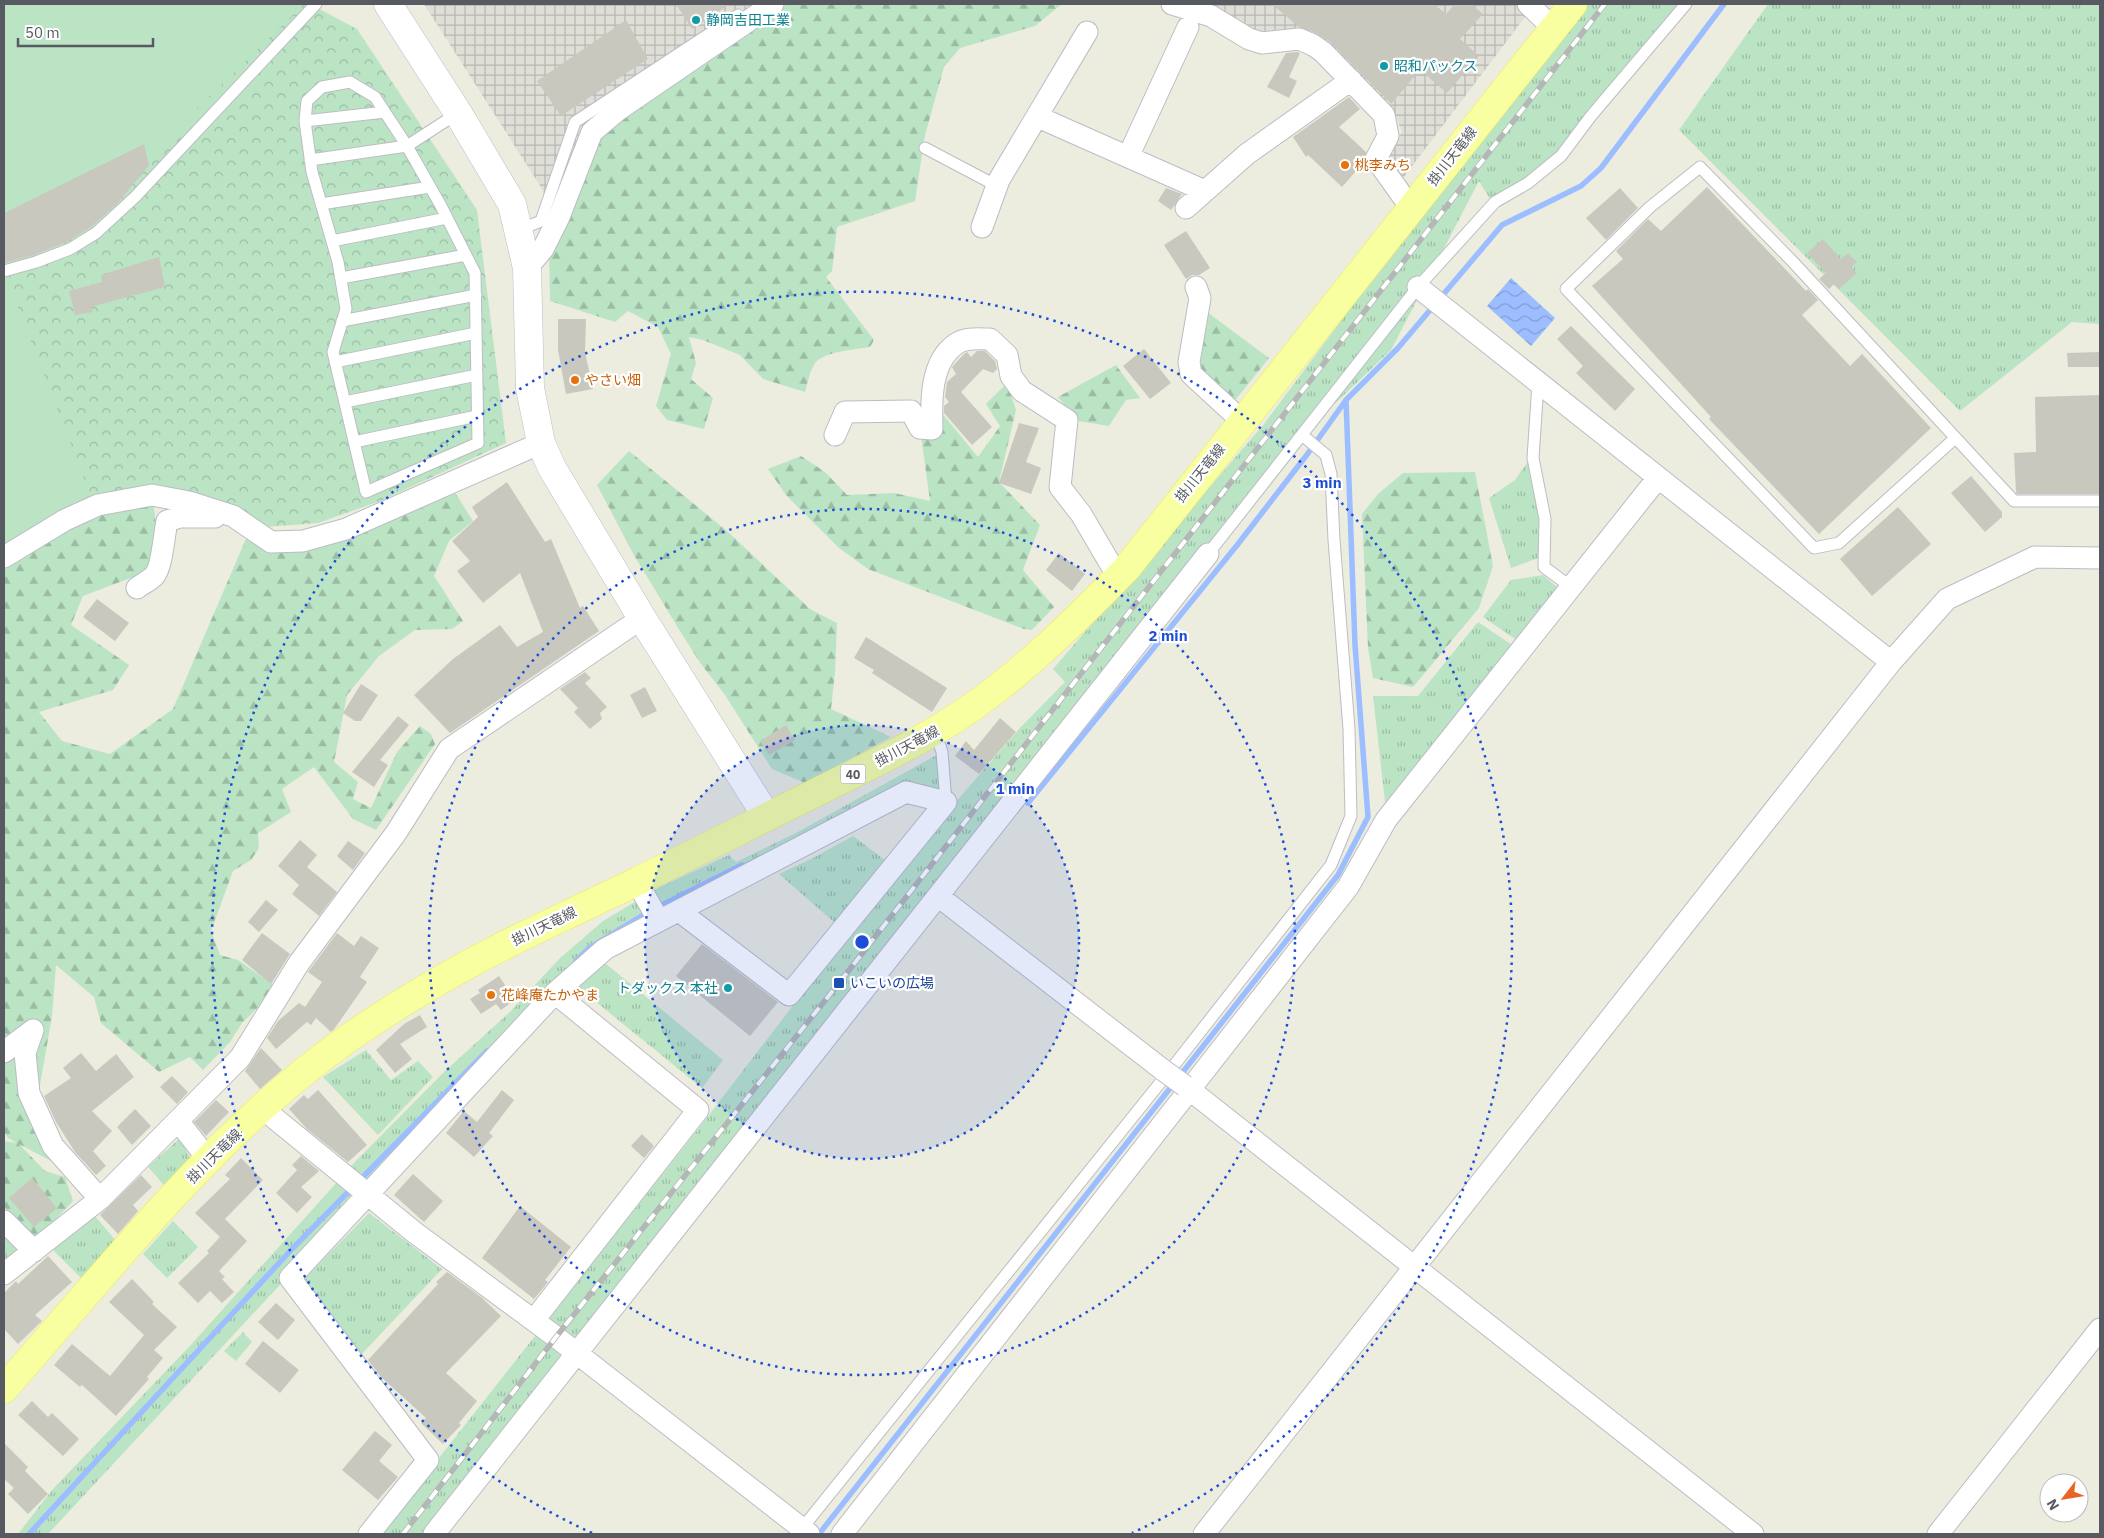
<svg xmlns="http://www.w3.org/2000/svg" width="2104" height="1538" font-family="'IBM Plex Sans','Noto Sans JP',sans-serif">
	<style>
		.industrial { fill: url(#industrial-grid) }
		.grass { fill: url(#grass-tufts) }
		.forest { fill: url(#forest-firs) }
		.park { fill: url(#park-crowns) }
		.garden { fill: #bbe4c5 }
		.water { fill: url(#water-waves) }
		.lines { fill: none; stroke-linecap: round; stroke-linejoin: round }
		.stream { stroke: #9cbdff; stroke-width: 5.5 }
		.building { fill: #c9c8bf }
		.lane-casing { stroke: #bcbdc4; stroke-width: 13 }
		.street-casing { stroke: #bcbdc4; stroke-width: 23 }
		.secondary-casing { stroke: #bcbec6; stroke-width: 29 }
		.primary-casing { stroke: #f2eb52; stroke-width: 29 }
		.lane { stroke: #fff; stroke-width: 11 }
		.street { stroke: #fff; stroke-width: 21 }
		.secondary { stroke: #fff; stroke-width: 28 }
		.primary { stroke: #f8ffa1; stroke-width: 28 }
		.rail-casing { stroke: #b5b6b6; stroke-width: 5.5 }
		.rail { stroke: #fff; stroke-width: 4; stroke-dasharray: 11; stroke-linecap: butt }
		.street-bridge-casing { stroke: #bcbdc4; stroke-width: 23; stroke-linecap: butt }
		.street-bridge { stroke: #fff; stroke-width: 21 }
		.ring { fill: none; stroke: #1d4ed8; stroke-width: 2.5; stroke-dasharray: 2.5 5 }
		.culture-dot { fill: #0f9aa8; stroke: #fff; stroke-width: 2 }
		.food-dot { fill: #e8710a; stroke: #fff; stroke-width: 2 }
		.transit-dot { fill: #1a4fb4; stroke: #fff; stroke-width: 2 }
		.labels { text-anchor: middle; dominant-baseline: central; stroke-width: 4.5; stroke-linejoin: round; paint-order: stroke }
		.shield { fill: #fff; stroke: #8a8c90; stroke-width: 1 }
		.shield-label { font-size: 12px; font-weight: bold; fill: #585a61 }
		.culture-label { font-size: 14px; fill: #0d838f; stroke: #fff; text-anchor: start }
		.street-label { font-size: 14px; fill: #585a61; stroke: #fff }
		.food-label { font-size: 14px; fill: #c56008; stroke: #fff; text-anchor: start }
		.transit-label { font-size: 14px; fill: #164399; stroke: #fff; text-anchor: start }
		.centre { fill: #1d4ed8; stroke: #fff; stroke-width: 2.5 }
		.ring-label { font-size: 15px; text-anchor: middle; font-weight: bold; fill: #1d4ed8; stroke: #fff; stroke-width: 4.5; stroke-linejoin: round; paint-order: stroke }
	</style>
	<defs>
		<pattern id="industrial-grid" width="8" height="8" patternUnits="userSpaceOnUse" patternTransform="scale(1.25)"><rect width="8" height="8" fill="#dfdfd7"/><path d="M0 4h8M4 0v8" fill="none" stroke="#b8b8b2"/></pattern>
		<pattern id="grass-tufts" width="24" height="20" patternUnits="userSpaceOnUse" patternTransform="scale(1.25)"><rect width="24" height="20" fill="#bbe4c5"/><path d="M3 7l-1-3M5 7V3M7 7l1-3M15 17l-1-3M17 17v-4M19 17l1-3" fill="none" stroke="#9bbca3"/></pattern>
		<pattern id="forest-firs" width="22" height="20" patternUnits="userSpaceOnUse" patternTransform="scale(1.25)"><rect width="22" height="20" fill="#bbe4c5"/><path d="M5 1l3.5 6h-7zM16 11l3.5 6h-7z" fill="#9bbca3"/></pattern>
		<pattern id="park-crowns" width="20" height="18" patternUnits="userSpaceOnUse" patternTransform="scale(1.25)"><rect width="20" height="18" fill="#bbe4c5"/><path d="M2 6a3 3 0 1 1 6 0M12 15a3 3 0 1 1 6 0" fill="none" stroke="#9bbca3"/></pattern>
		<pattern id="water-waves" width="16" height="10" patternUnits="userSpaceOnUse" patternTransform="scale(1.25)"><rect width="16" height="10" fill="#9cbdff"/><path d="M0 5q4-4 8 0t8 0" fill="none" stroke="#829dd2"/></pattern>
	</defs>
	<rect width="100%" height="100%" fill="#ececdf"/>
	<path class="industrial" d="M 424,4 L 765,4 L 575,151 L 559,186 L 559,217 L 555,229 L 541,187 Z
		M 1206,4 L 1535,4 L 1403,178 L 1386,156 L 1402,132 L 1394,112 L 1323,52 L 1268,42 Z"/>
	<path class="grass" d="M 1585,4 L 1693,4 L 1623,88 L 1558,159 L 1492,202 L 1479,181 L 1391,350 L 1302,435 L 426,1534 L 379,1534 L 699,1128 L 901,865 L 1019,729 L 1065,682 L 1053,669 L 1264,424 L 1411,227 Z
		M 1768,4 L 2100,4 L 2100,324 L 2072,322 L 1960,411 L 1679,130 Z
		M 1529,460 L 1545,519 L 1544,556 L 1511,568 L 1489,498 L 1515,480 Z
		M 1543,575 L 1559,589 L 1518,641 L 1483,617 L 1511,580 Z
		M 1478,622 L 1512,645 L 1386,810 L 1373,696 L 1418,696 Z
		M 942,752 L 945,804 L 906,792 L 616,942 L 368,1187 L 349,1168 L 444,1072 L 511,1011 L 559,959 L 603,921 L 660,887 L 729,855 L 736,862 L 796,833 Z
		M 853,836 L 890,864 L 834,922 L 779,874 L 813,858 Z
		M 605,963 L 723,1060 L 702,1088 L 574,984 L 591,970 Z
		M 366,1050 L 391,1080 L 418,1061 L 433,1077 L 378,1135 L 323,1077 Z
		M 180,1138 L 191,1160 L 165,1186 L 148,1167 Z
		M 338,1181 L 359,1200 L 48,1534 L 18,1534 L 53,1489 L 188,1348 Z
		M 369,1213 L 442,1269 L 359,1357 L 304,1279 Z
		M 94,1215 L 117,1242 L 83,1280 L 51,1248 Z
		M 173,1221 L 198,1247 L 167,1278 L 143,1254 Z
		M 4,1232 L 20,1251 L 4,1264 Z
		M 243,1332 L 252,1342 L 236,1361 L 224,1351 Z"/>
	<path class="forest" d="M 774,4 L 1062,4 L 1035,26 L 960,48 L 944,67 L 925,135 L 915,201 L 837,227 L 832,271 L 826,277 L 874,340 L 870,347 C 855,350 821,351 814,365 C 809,373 808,383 805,392 L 763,379 L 740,355 L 703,340 L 689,337 L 696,363 L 691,379 L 713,398 L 704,429 L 667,420 L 656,406 L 671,354 L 658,327 L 628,311 L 615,322 L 550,301 L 549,247 L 592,132 Z
		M 1203,309 L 1269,358 L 1225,413 L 1196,376 Z
		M 1116,365 L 1140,398 L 1126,400 L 1109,426 L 1078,421 L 1058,397 Z
		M 1007,383 L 1016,410 L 999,482 L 1040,525 L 1023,570 L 1054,607 L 1032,630 L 1024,629 L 868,569 L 839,548 L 786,495 L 768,469 L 801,456 L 825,472 L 847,495 L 894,493 L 930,501 L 920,428 L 931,400 L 978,457 L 1000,426 L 986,404 Z
		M 629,451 L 727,531 L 810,609 L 837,623 L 835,672 L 831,709 L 891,737 L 805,783 L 772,769 L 725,695 L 701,664 L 680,631 L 635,557 L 597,485 Z
		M 1475,472 L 1493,566 L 1479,608 L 1413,687 L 1373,678 L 1368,648 L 1362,514 L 1378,494 L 1403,473 Z
		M 454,491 L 473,521 L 449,541 L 434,576 L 463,621 L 452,629 L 415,630 L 379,656 L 347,695 L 334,762 L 358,782 L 353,799 L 371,808 L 397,752 L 420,726 L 431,734 L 435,744 L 376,830 L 353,819 L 314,767 L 282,789 L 291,812 L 258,833 L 259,848 L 251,860 L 233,871 L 211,931 L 220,955 L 238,960 L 278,988 L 242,1023 L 230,1042 L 203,1070 L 190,1057 L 159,1072 L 101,1023 L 94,997 L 56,965 L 52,1016 L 36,1108 L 70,1171 L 19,1144 L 45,1171 L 65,1177 L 73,1201 L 36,1240 L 4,1207 L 4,1141 L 17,1143 L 8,1138 L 4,1132 L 4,560 L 65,520 L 152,495 L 160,552 L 141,574 L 83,596 L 71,625 L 129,665 L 113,690 L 39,712 L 62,741 L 110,754 L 173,709 L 248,534 L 303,541 Z"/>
	<path class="park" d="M 4,4 L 310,4 L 357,29 L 477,210 L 506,443 L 380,501 L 318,523 L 265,527 L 187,504 L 91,496 L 4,546 Z"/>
	<path class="garden" d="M 4,4 L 304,4 L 143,161 L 91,232 L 4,262 Z
		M 11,289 L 91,496 L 4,546 L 4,291 Z"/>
	<path class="water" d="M 1511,278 L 1555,318 L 1531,346 L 1487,306 Z"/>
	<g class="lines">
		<path class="stream" d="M 1028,803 L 1238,544 L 1306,456 L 1346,400 L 1398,348 L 1502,225 L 1581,186 L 1601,168 L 1724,4
			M 656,908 L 742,865
			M 576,961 L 589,948 L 648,912
			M 29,1534 L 292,1249 L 487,1051
			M 819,1534 L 1338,875 L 1368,817 L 1355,645 L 1346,400"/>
	</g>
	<path class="building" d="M 676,4 L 730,4 L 692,29 Z
		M 1272,4 L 1434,4 L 1446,14 L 1455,4 L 1471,4 L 1483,14 L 1460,39 L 1479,56 L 1447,93 L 1420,70 L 1391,104 L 1330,42 L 1318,34 L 1299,27 Z
		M 626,20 L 648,59 L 561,116 L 537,81 Z
		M 1297,52 L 1300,53 L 1289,77 L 1297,81 L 1289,98 L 1267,87 L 1286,53 Z
		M 1349,97 L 1360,109 L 1339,127 L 1366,152 L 1364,162 L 1342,187 L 1308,155 L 1306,157 L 1293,137 Z
		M 144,144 L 149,165 L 117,204 L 91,227 L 67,242 L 34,255 L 4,263 L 4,213 Z
		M 1707,187 L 1806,291 L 1808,289 L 1818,300 L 1802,315 L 1850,366 L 1862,354 L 1931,428 L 1819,534 L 1709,419 L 1711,417 L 1592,286 L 1623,259 L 1616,251 L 1648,219 L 1661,231 Z
		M 1166,188 L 1182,194 L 1171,210 L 1158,201 Z
		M 1620,188 L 1638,208 L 1606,240 L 1586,218 Z
		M 1186,231 L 1210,268 L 1199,275 L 1192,275 L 1186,279 L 1164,245 Z
		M 1823,239 L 1841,259 L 1848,253 L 1857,262 L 1851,267 L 1857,273 L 1839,289 L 1834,284 L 1829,289 L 1819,279 L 1826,273 L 1807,253 Z
		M 159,257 L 165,287 L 91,307 L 93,312 L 75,315 L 69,291 L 102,282 L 101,275 Z
		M 558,319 L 586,319 L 585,352 L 593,389 L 566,394 L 558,350 Z
		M 1571,326 L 1635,389 L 1615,411 L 1576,373 L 1583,366 L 1557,339 Z
		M 1144,349 L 1171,383 L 1150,399 L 1123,366 Z
		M 977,351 L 985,351 L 995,361 L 997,369 L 993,373 L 983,369 L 961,392 L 992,427 L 972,445 L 944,413 L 944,406 L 949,402 L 945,397 L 947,382 L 956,374 L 952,367 L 964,354 L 967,352 L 971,357 Z
		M 2100,352 L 2100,367 L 2068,367 L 2067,353 Z
		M 2100,395 L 2100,494 L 2017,494 L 2016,492 L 2014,453 L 2036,452 L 2035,397 Z
		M 1019,423 L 1039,428 L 1026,462 L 1041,468 L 1031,494 L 999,483 Z
		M 1971,476 L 2002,512 L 2002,517 L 1985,532 L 1951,493 Z
		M 507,482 L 545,542 L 551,539 L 580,608 L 583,606 L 599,631 L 450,733 L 414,695 L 453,659 L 500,625 L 517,647 L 543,632 L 520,573 L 483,603 L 457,571 L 470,561 L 452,541 L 478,517 L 472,507 Z
		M 1898,507 L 1931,544 L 1872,596 L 1840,559 Z
		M 1059,553 L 1085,574 L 1072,591 L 1046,570 Z
		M 97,599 L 129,623 L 115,641 L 83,617 Z
		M 866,637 L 947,688 L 932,712 L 872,673 L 874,670 L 854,658 Z
		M 585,672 L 591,678 L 585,683 L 607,707 L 600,713 L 602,719 L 590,729 L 574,712 L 578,708 L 560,689 Z
		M 361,684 L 378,695 L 361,721 L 355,721 L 343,713 Z
		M 645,687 L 657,711 L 642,718 L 630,695 Z
		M 398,716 L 409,725 L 380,760 L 388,765 L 374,787 L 352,772 Z
		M 1000,718 L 1016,732 L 979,774 L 955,756 L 966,741 L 974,750 Z
		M 786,725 L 795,740 L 769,755 L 760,741 Z
		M 300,840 L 317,855 L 307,867 L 337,892 L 319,916 L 292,894 L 299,885 L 278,866 Z
		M 348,841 L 365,853 L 353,870 L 337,856 Z
		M 266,900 L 278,910 L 259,932 L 248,922 Z
		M 262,933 L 290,954 L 271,984 L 242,960 Z
		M 337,933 L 354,946 L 361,936 L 379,948 L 360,977 L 367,982 L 335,1028 L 331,1032 L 316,1018 L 311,1025 L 307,1022 L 276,1049 L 267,1038 L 278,1021 L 299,1003 L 305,1007 L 322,982 L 308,972 Z
		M 702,944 L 778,1002 L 750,1036 L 676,976 Z
		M 499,976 L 515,1000 L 501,1010 L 496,1004 L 481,1014 L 470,999 L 480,993 L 478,990 Z
		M 420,1015 L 427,1027 L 400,1044 L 412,1059 L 395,1073 L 376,1050 L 404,1024 Z
		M 261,1048 L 282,1070 L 260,1089 L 245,1071 Z
		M 81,1053 L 96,1071 L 116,1054 L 134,1077 L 92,1111 L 112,1131 L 93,1151 L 106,1166 L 96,1175 L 75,1152 L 56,1122 L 44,1096 L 71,1078 L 63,1068 Z
		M 172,1076 L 188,1092 L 177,1104 L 160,1087 Z
		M 318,1090 L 367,1145 L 348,1162 L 307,1129 L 289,1109 L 304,1095 L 308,1099 Z
		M 502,1090 L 514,1100 L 489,1133 L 493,1136 L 474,1157 L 446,1133 L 464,1111 L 477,1122 Z
		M 216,1100 L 229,1112 L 206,1136 L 194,1122 Z
		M 135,1109 L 151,1126 L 132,1145 L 117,1127 Z
		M 642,1134 L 654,1146 L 644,1158 L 631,1146 Z
		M 301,1156 L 319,1171 L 301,1187 L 312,1197 L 297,1213 L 276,1193 L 297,1170 L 292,1165 Z
		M 241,1158 L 263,1180 L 225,1219 L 247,1241 L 219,1271 L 225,1277 L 222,1279 L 234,1292 L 222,1303 L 210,1291 L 198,1303 L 178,1283 L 209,1253 L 207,1251 L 220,1237 L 195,1213 L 230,1179 L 225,1175 Z
		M 413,1174 L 443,1201 L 424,1222 L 394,1195 Z
		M 141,1175 L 152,1187 L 133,1205 L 138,1211 L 118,1234 L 100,1215 Z
		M 32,1178 L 57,1208 L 34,1227 L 9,1198 Z
		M 520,1206 L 571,1247 L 545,1280 L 548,1282 L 534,1299 L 482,1258 Z
		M 48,1256 L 72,1282 L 35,1315 L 42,1321 L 18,1344 L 4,1329 L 4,1293 L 16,1281 L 18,1284 Z
		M 447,1272 L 481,1297 L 501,1316 L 446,1373 L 477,1401 L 459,1423 L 461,1425 L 443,1444 L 421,1423 L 426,1418 L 381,1377 L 368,1360 L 438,1284 L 436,1282 Z
		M 132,1279 L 154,1302 L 152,1304 L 177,1327 L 154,1350 L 163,1358 L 147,1377 L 149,1379 L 116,1416 L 82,1385 L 80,1387 L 54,1365 L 72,1344 L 110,1376 L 144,1335 L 109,1302 Z
		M 276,1303 L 295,1320 L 278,1340 L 258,1322 Z
		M 263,1341 L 299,1370 L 280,1393 L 245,1364 Z
		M 32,1401 L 48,1417 L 52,1413 L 79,1439 L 63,1456 L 18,1415 Z
		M 375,1431 L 392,1445 L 379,1461 L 398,1477 L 378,1500 L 342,1470 Z
		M 4,1443 L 28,1467 L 25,1471 L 48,1494 L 28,1514 L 8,1494 L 14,1488 L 4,1479 Z"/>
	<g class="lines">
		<g class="lane-casing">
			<path id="lane" d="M 305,121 L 385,112
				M 925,148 L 997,186
				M 310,160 L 407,146 L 375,97 L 350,82 L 322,87 L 307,101 L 305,121 L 312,172 L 338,262 L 346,309 L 333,352 L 366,492 L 478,443 L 475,273 L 441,206 L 407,146 L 458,113
				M 321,204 L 430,187
				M 519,230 L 541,221 L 575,122 L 738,15
				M 332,241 L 447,218
				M 4,271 L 36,262 L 70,249 L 96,233 L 135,197 L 316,4
				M 341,278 L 466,255
				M 342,321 L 476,295
				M 335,362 L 476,333
				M 1538,383 L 1533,458 L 1545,519 L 1544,567 L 1571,587
				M 345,402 L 477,375
				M 1953,440 L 1839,543 L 1814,548 L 1566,289 L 1650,207 L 1700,167 L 1793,262 L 2014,501 L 2100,501
				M 354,442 L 477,416
				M 1208,554 L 1418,287 L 1495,202 L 1528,183 L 1561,156 L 1591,116 L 1686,4
				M 935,731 L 942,752 L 946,802
				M 800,1531 L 1168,1073 L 1331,865 L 1351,816 L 1349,729 L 1334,540 L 1331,474 L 1326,455 L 1302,435"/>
		</g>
		<g class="street-casing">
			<path id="street" d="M 1172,4 L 1211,16 L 1249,39 L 1262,43 L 1299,39 L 1313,45 L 1323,52 L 1384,115 L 1388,136 L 1376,159 L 1411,208
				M 1528,4 L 1553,28
				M 1038,117 L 1205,191
				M 1128,157 L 1188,27
				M 1186,208 L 1247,154 L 1351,80
				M 982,227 L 999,180 L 1087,32
				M 527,268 L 543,249 L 559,217 L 592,132 L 618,110 L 773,4
				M 1196,287 L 1200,298 L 1189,362 L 1191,374 L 1242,421
				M 1418,287 L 1891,662
				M 835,435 L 845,412 L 911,411 L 920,428 L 932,429 C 931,402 930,362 956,344 C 965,337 980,339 990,339 L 1007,355 L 1011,376 L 1022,391 L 1067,420 L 1060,487 L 1081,514 L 1118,577
				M 4,557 L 65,520 L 98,505 L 152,495 L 189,502 L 233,516 L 271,542 L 303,541 L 346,529 L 541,443
				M 137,588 C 142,584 149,581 154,576 C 162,568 164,535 167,521 L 180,517 L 215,517
				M 637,882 L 659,921
				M 938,896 L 1163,1070
				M 33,1030 L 25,1053 L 29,1093 L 53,1146 L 100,1199
				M 4,1052 L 33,1030
				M 1185,1086 L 1753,1534
				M 262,1108 L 414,1232 L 556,1337 L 809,1534
				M 178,1121 L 208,1159
				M 4,1221 L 34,1251
				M 4,1274 L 100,1199 L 240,1058 L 299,963 L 396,833 L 449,749 L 642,618
				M 534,1320 L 698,1110 L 555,993
				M 369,1534 L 428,1460 L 290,1278 L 555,993 L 605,949 L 906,792 L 946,802 L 789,995 L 679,911
				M 434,1534 L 1208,554
				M 842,1534 L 1348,887 L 1386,820 L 1657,479
				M 1204,1534 L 1891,662 L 1947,599 L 2035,557 L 2100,558
				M 1938,1534 L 2100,1329"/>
		</g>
		<g class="secondary-casing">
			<path id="secondary" d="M 388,4 L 458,113 L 512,204 L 527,268 L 530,388 L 541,443 L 552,468 L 642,618 L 767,817"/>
		</g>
		<g class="primary-casing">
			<path id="primary" d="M 4,1389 C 98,1282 194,1160 305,1071 C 342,1041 381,1015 422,991 C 490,949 564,917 636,882 C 694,854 750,825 807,797 C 868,766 932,738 986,697 C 1036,660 1084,612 1127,568 L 1573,4"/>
		</g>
		<use href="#lane" class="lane"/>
		<use href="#street" class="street"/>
		<use href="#secondary" class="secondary"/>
		<use href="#primary" class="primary"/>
		<g class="rail-casing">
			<path id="rail" d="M 403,1534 L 556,1337 L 839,983 L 1605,4"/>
		</g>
		<use href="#rail" class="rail"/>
		<g class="street-bridge-casing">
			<path id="street-bridge" d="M 1163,1070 L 1185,1086"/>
		</g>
		<use href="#street-bridge" class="street-bridge"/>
	</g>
	<circle cx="862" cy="942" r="217" fill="#1d4ed8" fill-opacity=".12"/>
	<g class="ring">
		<circle cx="862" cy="942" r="217"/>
		<circle cx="862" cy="942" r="433"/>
		<path d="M592 1533A650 650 0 1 1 1132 1533"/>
	</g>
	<g class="culture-dot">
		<circle cx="696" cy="20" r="5"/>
		<circle cx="1384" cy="66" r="5"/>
		<circle cx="728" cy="988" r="5"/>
	</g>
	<g class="food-dot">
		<circle cx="1345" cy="165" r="5"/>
		<circle cx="575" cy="380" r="5"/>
		<circle cx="491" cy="995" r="5"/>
	</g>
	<rect class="transit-dot" x="833" y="977" width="12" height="12" rx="2.5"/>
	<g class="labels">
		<rect class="shield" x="840.5" y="764.5" width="25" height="19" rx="4"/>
		<g class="shield-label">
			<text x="853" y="774">40</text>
		</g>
		<g class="culture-label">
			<text x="706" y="20">静岡吉田工業</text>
			<text x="1394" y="66">昭和パックス</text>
			<text x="718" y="988" text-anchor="end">トダックス 本社</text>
		</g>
		<g class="street-label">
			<text transform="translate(1452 156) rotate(-52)">掛川天竜線</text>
			<text transform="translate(1200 473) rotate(-51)">掛川天竜線</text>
			<text transform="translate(907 746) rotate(-28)">掛川天竜線</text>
			<text transform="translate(544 926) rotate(-26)">掛川天竜線</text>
			<text transform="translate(214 1156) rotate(-45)">掛川天竜線</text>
		</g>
		<g class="food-label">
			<text x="1355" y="165">桃李みち</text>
			<text x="585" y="380">やさい畑</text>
			<text x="501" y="995">花峰庵たかやま</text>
		</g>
		<g class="transit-label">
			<text x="850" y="983">いこいの広場</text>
		</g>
	</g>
	<circle cx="862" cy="942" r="8" class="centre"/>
	<g class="ring-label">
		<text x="1322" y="488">3 min</text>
		<text x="1168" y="641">2 min</text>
		<text x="1015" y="794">1 min</text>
	</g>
	<rect width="2104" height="1538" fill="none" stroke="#585a61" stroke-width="10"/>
	<g transform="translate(2064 1498) rotate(239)"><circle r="24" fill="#ffffff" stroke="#bcbdc0"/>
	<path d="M0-4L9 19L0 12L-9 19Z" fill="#eb6427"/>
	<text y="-8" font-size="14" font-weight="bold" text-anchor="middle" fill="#585a61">N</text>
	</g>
	<path d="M18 38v8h135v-8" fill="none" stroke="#585a61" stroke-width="2.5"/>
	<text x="25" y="38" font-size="15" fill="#585a61" stroke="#ffffff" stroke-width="4" paint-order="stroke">50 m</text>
</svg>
